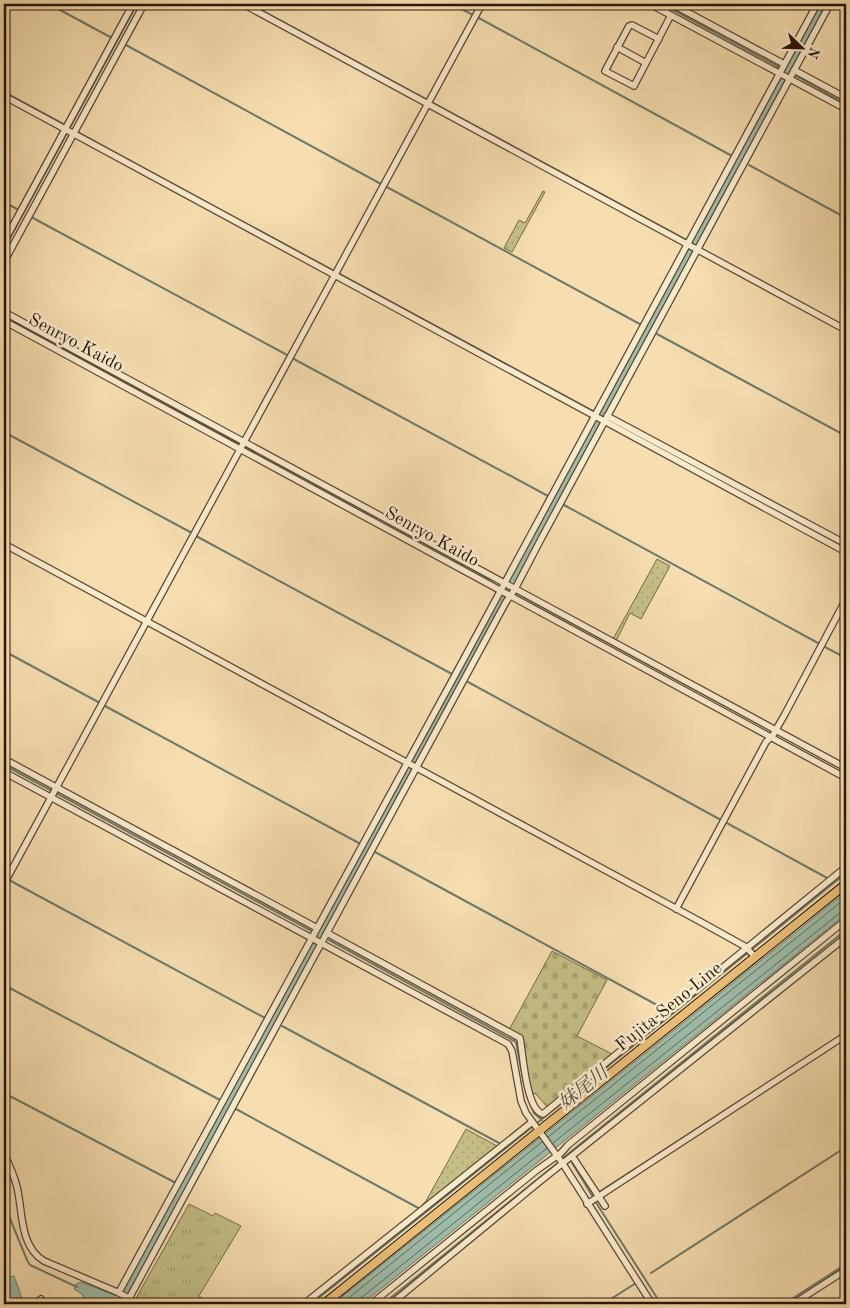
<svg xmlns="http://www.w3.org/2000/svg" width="850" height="1308" font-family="'Old Standard TT','Noto Serif JP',serif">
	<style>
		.grass { fill: url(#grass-dots); stroke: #746a48 }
		.cemetery { fill: url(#cemetery-stones); stroke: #746a48 }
		.park { fill: url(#park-tufts); stroke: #746a48 }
		.water { fill: #9dbcaa; stroke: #6d7a6a }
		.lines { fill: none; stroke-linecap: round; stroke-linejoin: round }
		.shore { stroke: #61695a; stroke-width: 1 }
		.stream { stroke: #6d7a6a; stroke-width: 2 }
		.river { stroke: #9dbcaa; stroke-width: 10 }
		.minor-casing { stroke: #594833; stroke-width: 8 }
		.major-casing { stroke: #251609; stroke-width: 10 }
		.minor { stroke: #f9eacc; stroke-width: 5.5 }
		.major { stroke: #ebbf78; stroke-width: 8 }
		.labels { text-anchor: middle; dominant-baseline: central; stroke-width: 5; stroke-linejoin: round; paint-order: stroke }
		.street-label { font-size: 18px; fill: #251609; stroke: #f9eacc }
		.water-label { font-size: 19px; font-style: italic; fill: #4f5041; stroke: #f9eacc }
	</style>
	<defs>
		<pattern id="grass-dots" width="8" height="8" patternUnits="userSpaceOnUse" patternTransform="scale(1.25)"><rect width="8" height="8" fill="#c4bf86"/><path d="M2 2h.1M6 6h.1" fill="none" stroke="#a8a372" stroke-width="1.8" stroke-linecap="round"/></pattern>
		<pattern id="cemetery-stones" width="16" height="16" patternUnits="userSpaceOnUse" patternTransform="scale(1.25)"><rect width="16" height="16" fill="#c4bf86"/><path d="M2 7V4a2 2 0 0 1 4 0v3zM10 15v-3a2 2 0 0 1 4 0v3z" fill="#a8a372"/></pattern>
		<pattern id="park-tufts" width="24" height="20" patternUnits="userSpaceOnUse" patternTransform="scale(1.25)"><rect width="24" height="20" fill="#c4bf86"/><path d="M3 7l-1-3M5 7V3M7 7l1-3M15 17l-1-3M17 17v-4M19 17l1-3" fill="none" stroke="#a8a372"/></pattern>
	</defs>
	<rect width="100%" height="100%" fill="#f6deb0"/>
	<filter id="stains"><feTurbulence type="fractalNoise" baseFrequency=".004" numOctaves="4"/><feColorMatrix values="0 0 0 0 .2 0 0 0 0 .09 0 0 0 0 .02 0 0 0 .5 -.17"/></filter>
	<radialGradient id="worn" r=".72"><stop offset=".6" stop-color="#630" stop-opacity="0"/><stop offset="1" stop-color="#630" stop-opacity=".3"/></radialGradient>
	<path class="grass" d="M 543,191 L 545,192 L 512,252 L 504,248 L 519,220 L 525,223 Z
		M 657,559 L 670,566 L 641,619 L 630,613 L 616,641 L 613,639 Z
		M 466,1129 L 497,1146 L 422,1207 L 423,1204 L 426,1201 Z"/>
	<path class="cemetery" d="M 552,951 L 607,980 L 577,1036 L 612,1054 L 613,1057 L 549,1109 L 535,1093 L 531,1096 L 523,1039 L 509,1030 Z"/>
	<path class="park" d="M 189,1204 L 213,1216 L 215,1213 L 241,1226 L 199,1296 L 211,1304 L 141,1304 L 135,1300 Z"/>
	<path class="water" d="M 846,892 L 846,914 L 362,1304 L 333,1304 Z
		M 4,1261 L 10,1277 L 14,1276 L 24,1304 L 4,1304 Z
		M 81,1282 L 117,1296 L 118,1295 L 119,1298 L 122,1299 L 124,1299 L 120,1304 L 86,1304 L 82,1294 L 74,1289 L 76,1284 Z"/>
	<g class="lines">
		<path class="shore" d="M 548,1137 L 846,898
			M 553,1143 L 841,912 L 846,910
			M 341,1304 L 542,1142
			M 359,1304 L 361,1298 L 547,1148"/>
		<path class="stream" d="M 49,4 L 112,38
			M 250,4 L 688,241
			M 452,4 L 473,15
			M 662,4 L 779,67
			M 477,17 L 732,156
			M 126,45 L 381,184
			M 796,76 L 846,104
			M 4,92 L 65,125
			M 79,133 L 602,416
			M 749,165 L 846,218
			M 385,186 L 649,329
			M 4,202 L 17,209
			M 33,218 L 289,356
			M 4,249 L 137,4
			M 657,334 L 846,436
			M 292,358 L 548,496
			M 171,406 L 490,579
			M 610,421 L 633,433
			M 4,432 L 192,533
			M 564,505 L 818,643
			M 769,506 L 846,548
			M 196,536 L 452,674
			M 524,597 L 846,771
			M 823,646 L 846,658
			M 4,651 L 100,703
			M 468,682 L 721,820
			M 105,706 L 368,848
			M 4,765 L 321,936
			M 725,822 L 829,879
			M 375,852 L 668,1011
			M 9,880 L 265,1018
			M 329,940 L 516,1042 L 524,1083
			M 4,985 L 220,1100
			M 282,1026 L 499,1143 L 501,1146
			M 4,1093 L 176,1183
			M 526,1093 L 534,1113 L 542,1120
			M 236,1109 L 422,1210
			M 562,1159 L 846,930
			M 571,1161 L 593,1197
			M 593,1196 L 735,1104
			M 595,1201 L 661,1304
			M 4,1204 L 27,1260 L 30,1265 L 77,1287
			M 651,1273 L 846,1147
			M 76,1304 L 86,1302
			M 311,1304 L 607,1067 L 846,873
			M 383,1304 L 559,1162
			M 603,1304 L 636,1283
			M 784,1304 L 846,1264"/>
		<path class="river" d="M 512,578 L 822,4
			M 109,1302 L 118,1302 L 123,1293 L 501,600"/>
		<g class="minor-casing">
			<path id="minor" d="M 243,4 L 846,330
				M 650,4 L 846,109
				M 672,4 L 784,64
				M 659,39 L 632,25 L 629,26 L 605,71 L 634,86 L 671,15
				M 617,47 L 646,63
				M 794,70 L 846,98
				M 4,96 L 846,552
				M 4,242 L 133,4
				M 4,262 L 144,4
				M 4,312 L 846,768
				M 4,321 L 846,778
				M 607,416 L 846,544
				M 4,544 L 701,922 L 746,947 L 755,957
				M 4,759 L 317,928
				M 4,772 L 508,1044 L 512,1051 L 521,1101 L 526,1113 L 563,1164 L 652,1304
				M 4,884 L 482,4
				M 676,909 L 766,742 L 773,735 L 785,714 L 846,599
				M 327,933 L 520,1038 C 523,1054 526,1110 543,1114 L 846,867
				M 4,1154 C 9,1164 14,1175 17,1187 C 23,1211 19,1246 44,1261 L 117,1292 L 129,1298
				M 572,1156 L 605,1206
				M 587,1204 L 846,1035
				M 119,1292 L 454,677 L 817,4
				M 34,1304 L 41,1299
				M 126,1304 L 506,602 L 515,589 L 540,541 L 830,4
				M 304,1304 L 532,1122
				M 371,1304 L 537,1170 L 561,1153 L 568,1145 L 846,920
				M 391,1304 L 538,1183 L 846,937
				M 793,1304 L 846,1270"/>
		</g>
		<g class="major-casing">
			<path id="major" d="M 324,1304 L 846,884"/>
		</g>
		<use href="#minor" class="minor"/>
		<use href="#major" class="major"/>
	</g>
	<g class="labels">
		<g class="street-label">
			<text transform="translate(76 343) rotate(28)">Senryo Kaido</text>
			<text transform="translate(432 537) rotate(29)">Senryo Kaido</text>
			<text transform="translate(669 1007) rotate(-39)">Fujita Seno Line</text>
		</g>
		<g class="water-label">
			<text transform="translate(584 1089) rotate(-39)">妹尾川</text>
		</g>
	</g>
	<rect width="850" height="1308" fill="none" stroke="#f6deb0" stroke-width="20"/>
	<rect x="5" y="5" width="840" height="1298" fill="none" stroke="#251609" stroke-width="2.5"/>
	<rect x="10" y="10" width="830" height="1288" fill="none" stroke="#251609"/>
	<g transform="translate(802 48) rotate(113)" stroke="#f9eacc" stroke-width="4" paint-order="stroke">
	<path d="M0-4L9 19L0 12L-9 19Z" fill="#251609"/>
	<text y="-8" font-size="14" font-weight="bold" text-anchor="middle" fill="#251609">N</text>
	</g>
	<rect width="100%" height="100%" filter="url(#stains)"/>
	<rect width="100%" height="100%" fill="url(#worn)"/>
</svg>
